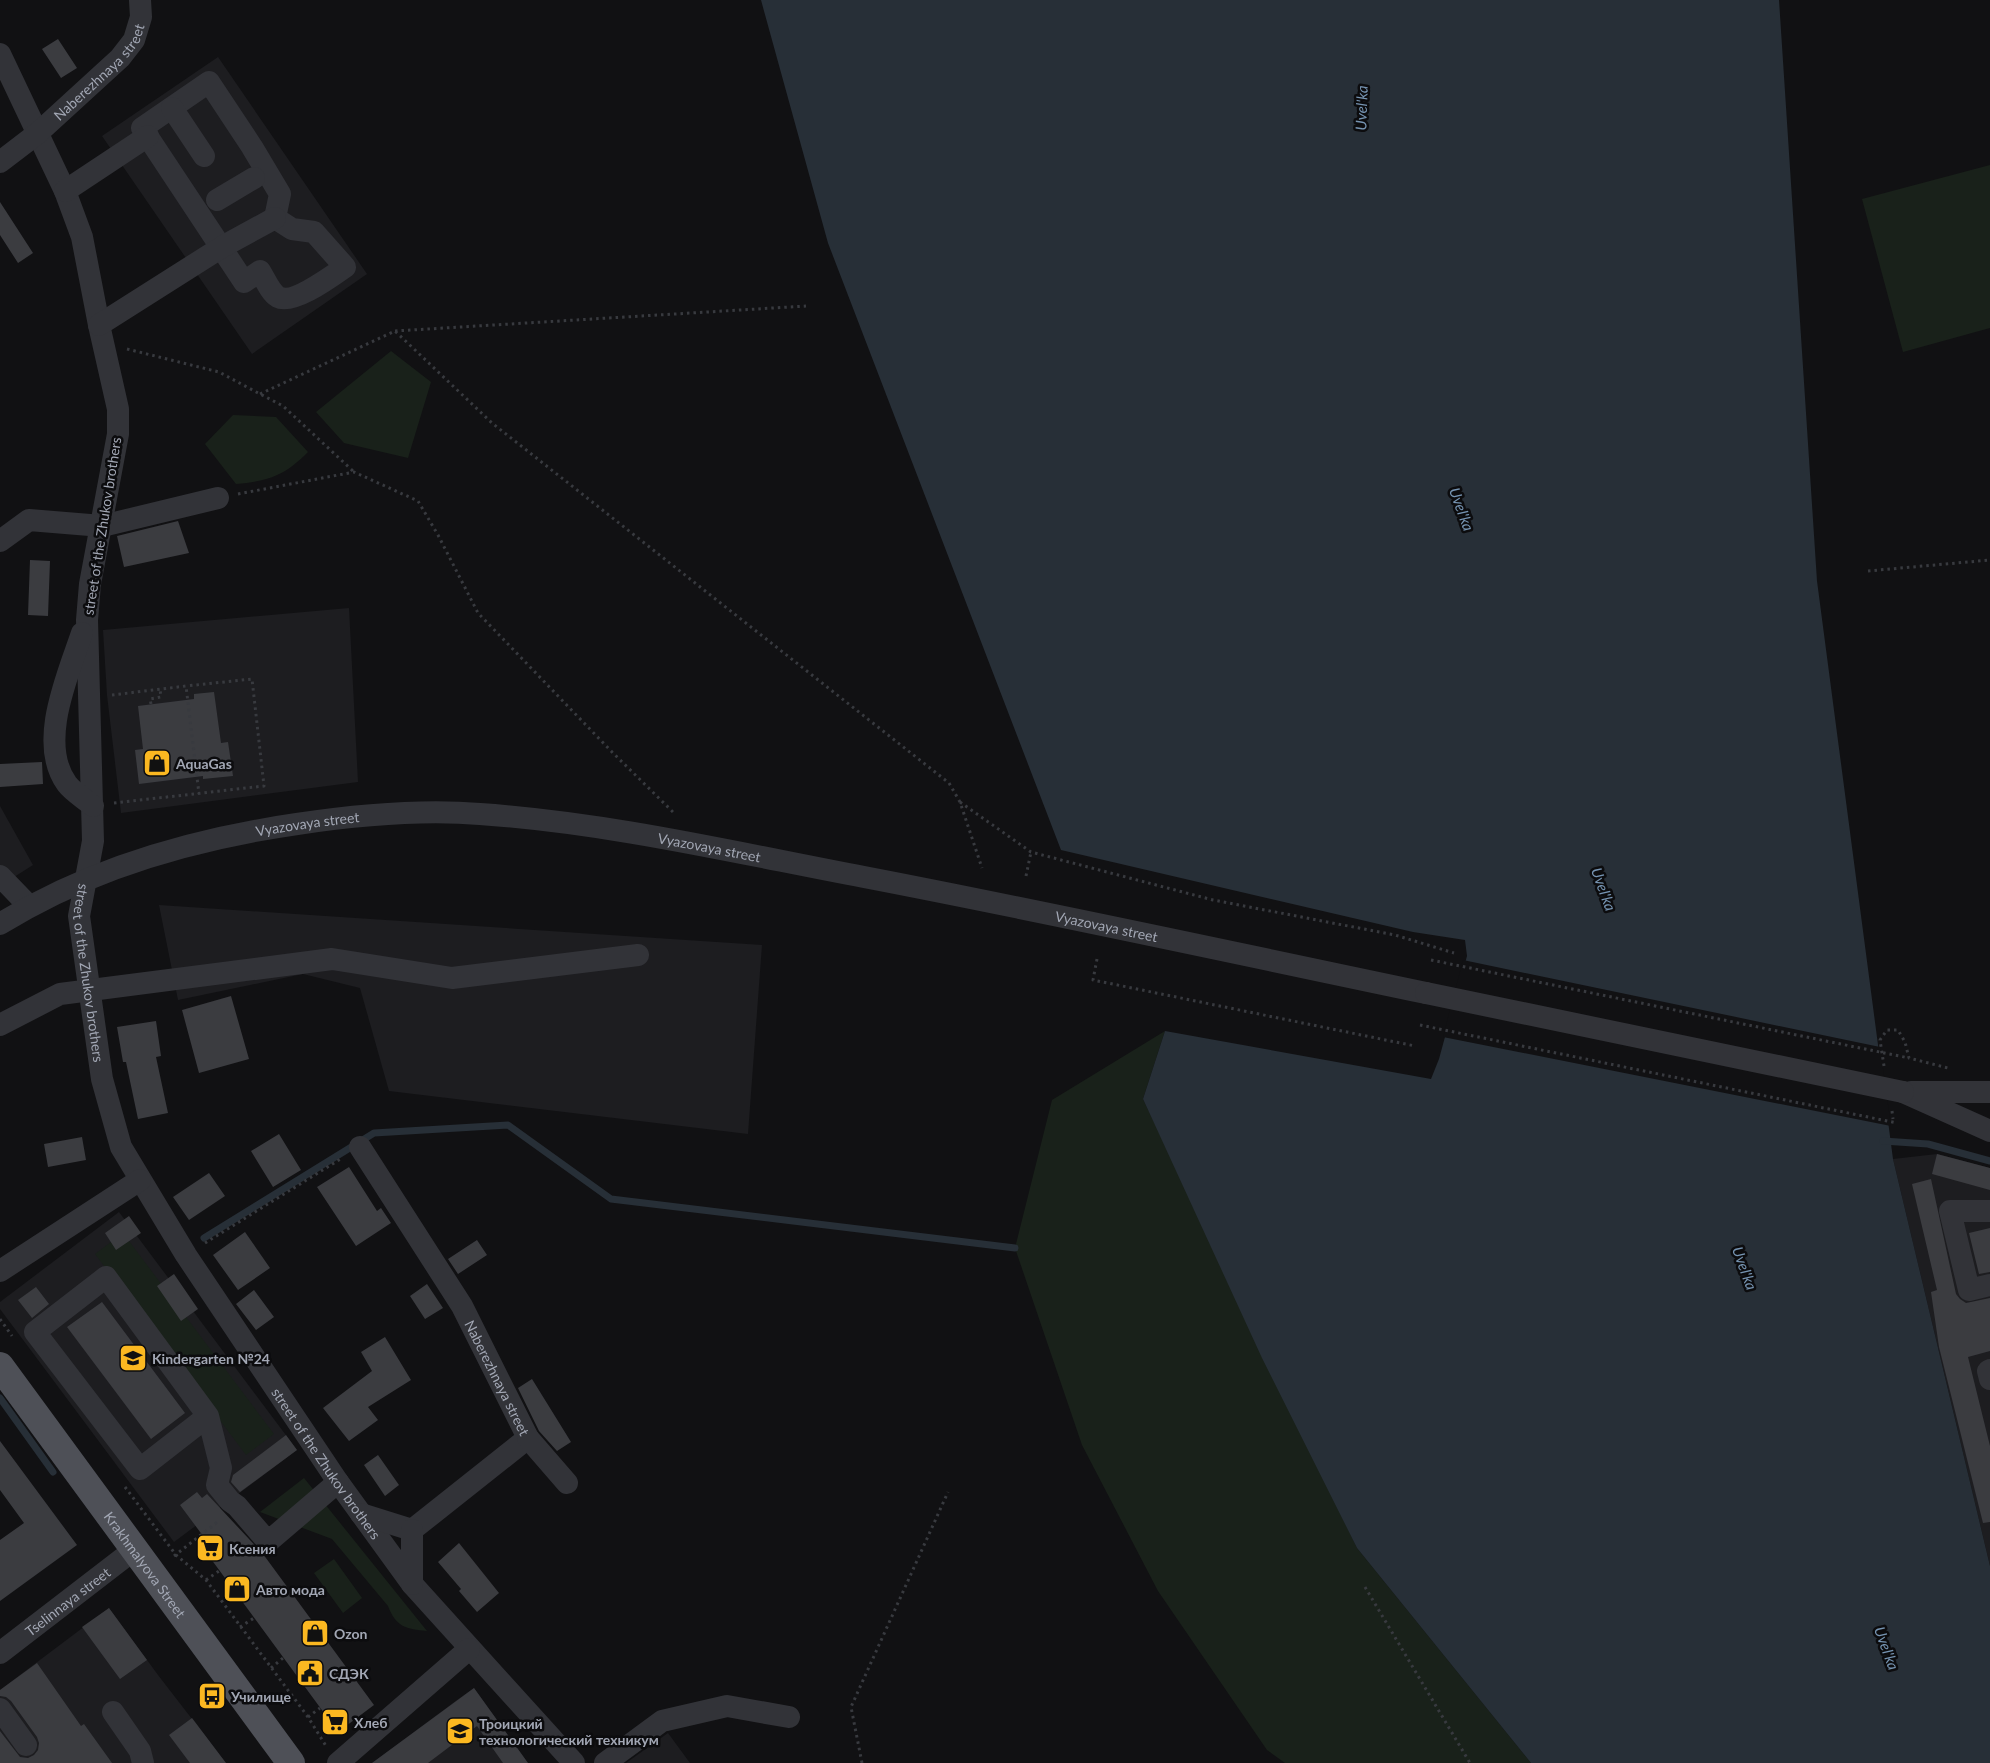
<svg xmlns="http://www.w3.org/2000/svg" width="1990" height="1763" font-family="Lato,sans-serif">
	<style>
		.built { fill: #1d1d20 }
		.green { fill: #19211a }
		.water { fill: #272f37 }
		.pier { fill: #111113 }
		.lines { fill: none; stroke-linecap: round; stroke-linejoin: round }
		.stream { stroke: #272f37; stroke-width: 7 }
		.building { fill: #3b3c40 }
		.path { stroke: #383a3f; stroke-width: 3; stroke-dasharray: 2.5 4; stroke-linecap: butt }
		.minor { stroke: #323338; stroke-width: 22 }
		.major { stroke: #4e5057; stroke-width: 28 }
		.path-bridge { stroke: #383a3f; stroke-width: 3; stroke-dasharray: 2.5 4; stroke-linecap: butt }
		.minor-bridge { stroke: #323338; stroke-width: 22 }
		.labels { text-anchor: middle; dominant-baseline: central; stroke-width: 5; stroke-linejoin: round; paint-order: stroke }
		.street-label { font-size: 14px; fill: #a2a7b4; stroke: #0c0c0e }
		.poi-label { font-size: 14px; font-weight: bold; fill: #a2a7b4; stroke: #0c0c0e; text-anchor: start }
		.water-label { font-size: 15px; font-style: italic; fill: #7694b2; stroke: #0c0c0e }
	</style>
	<rect width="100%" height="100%" fill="#111113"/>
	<path class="built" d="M 218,57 L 367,274 L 252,354 L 102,136 Z
		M 349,608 L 358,782 L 121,813 L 107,695 L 103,630 Z
		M 0,806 L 33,865 L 0,886 Z
		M 159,905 L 762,945 L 748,1134 L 389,1091 L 360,988 L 303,974 L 178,1000 Z
		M 1937,1154 L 1990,1168 L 1990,1566 L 1893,1159 Z
		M 119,1212 L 297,1450 L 174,1542 L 0,1309 L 0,1302 Z
		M 109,1608 L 158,1675 L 226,1763 L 0,1763 L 0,1690 Z
		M 474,1688 L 528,1763 L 372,1763 L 457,1700 Z
		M 668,1733 L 690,1763 L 626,1763 Z"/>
	<path class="green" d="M 1990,165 L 1990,328 L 1903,352 L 1862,199 Z
		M 391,351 L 431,382 L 408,458 L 344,443 L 316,412 Z
		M 233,415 L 276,417 L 308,452 C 284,476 269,481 236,484 L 205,444 Z
		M 1165,1031 L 1143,1099 L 1357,1548 L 1531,1763 L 1285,1763 L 1267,1750 L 1158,1591 L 1082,1445 L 1015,1248 L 1052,1100 Z
		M 123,1233 L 274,1434 L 246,1455 L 95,1254 Z
		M 304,1478 L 427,1631 C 406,1629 396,1627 388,1606 L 332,1539 L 260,1512 Z
		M 334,1559 L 362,1598 L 343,1613 L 314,1573 Z"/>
	<path class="water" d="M 761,0 L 1779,0 L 1817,581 L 1893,1159 L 1990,1566 L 1990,1763 L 1531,1763 L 1357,1548 L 1262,1358 L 1143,1099 L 1165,1031 L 1431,1079 L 1439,1059 L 1467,956 L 1465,940 L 1413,932 L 1061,850 L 828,243 Z"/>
	<path class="pier" d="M 1463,960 L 1880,1047 L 1891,1126 L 1443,1037 Z"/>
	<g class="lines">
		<path class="stream" d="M 1883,1141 L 1928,1144 L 1990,1161
			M 204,1238 L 374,1133 L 508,1125 L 611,1199 L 1015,1248
			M 0,1398 L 53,1472"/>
	</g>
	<path class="building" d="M 58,39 L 77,68 L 61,78 L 42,49 Z
		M 0,202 L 33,253 L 18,263 L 0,235 Z
		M 178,521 L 189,553 L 124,567 L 117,536 Z
		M 30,560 L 50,561 L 48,616 L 28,615 Z
		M 214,692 L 221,743 L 228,742 L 233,776 L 203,779 L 203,776 L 139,784 L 135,750 L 143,749 L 138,706 L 194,699 L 194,694 Z
		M 42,762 L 43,784 L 0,787 L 0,764 Z
		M 231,996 L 249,1059 L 199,1073 L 182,1010 Z
		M 156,1021 L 161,1056 L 156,1057 L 168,1113 L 138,1119 L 126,1062 L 123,1062 L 117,1027 Z
		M 279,1134 L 301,1170 L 273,1187 L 251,1151 Z
		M 82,1137 L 86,1160 L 48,1167 L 44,1144 Z
		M 1937,1154 L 1990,1168 L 1990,1190 L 1932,1174 Z
		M 349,1167 L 377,1211 L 381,1208 L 391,1223 L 356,1246 L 317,1187 Z
		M 209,1173 L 225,1196 L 189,1220 L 173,1197 Z
		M 1931,1179 L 1956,1294 L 1960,1299 L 1966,1303 L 1990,1298 L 1990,1351 L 1968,1357 L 1990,1446 L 1990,1522 L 1983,1523 L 1939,1347 L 1931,1292 L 1937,1290 L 1912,1184 Z
		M 129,1216 L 141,1233 L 116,1250 L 105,1233 Z
		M 1990,1228 L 1990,1272 L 1979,1274 L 1969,1233 Z
		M 245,1232 L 270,1268 L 238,1290 L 213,1255 Z
		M 477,1240 L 487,1255 L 458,1274 L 448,1259 Z
		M 174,1274 L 198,1309 L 181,1321 L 157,1286 Z
		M 427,1284 L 443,1308 L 425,1319 L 410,1296 Z
		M 36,1287 L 49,1304 L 32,1318 L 18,1300 Z
		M 254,1290 L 274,1317 L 256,1330 L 236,1304 Z
		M 102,1302 L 185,1413 L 151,1439 L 67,1327 Z
		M 385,1337 L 411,1380 L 368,1407 L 378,1420 L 349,1441 L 323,1408 L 372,1371 L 361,1352 Z
		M 532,1379 L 571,1442 L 557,1451 L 539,1431 L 518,1388 Z
		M 286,1435 L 297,1450 L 240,1492 L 239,1491 L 231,1482 L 233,1475 Z
		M 0,1441 L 77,1545 L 0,1601 L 0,1540 L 24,1523 L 0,1490 Z
		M 378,1455 L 399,1485 L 385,1496 L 364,1465 Z
		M 197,1492 L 202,1498 L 207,1494 L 263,1554 L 374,1705 L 338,1732 L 200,1544 L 206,1540 L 180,1505 Z
		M 459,1543 L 499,1593 L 477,1612 L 459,1591 L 461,1589 L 438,1562 Z
		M 109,1608 L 147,1660 L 120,1679 L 82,1627 Z
		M 37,1663 L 81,1726 L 84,1724 L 112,1763 L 0,1763 L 0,1731 L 20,1757 L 28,1758 L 34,1755 L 38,1750 L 39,1743 L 37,1737 L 11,1701 L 6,1697 L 0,1696 L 0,1690 Z
		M 474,1688 L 528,1763 L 503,1763 L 477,1726 L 428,1763 L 372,1763 Z
		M 192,1718 L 226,1763 L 190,1763 L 169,1735 Z"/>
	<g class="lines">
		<path class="path" d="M 395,331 L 806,306
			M 127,349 L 219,372 L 260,394 L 283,406 L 353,471
			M 260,394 L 395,331 L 492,423 L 949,783 L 960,802 L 982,868
			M 238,494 L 354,472 L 418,501 L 438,535 L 478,613 L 612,752 L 673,812
			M 1868,571 L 1990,560
			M 112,695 L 186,686 L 199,794
			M 151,704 L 150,699 L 161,697 L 160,689
			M 960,802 L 1031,852 L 1213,900 L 1395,935 L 1454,953
			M 114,803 L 264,786 L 252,679 L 186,686
			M 1026,876 L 1031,852
			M 1097,959 L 1093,980 L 1415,1046
			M 1420,1025 L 1897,1123
			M 1884,1066 L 1880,1040 L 1887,1030 L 1898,1030 L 1905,1042 L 1909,1058 L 1948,1068
			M 1892,1111 L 1893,1119
			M 205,1243 L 342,1158
			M 0,1319 L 12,1336
			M 125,1487 L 176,1555 L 206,1580 L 308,1717 L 326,1746
			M 174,1556 L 220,1520
			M 206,1580 L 219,1571
			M 1365,1587 L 1470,1763
			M 240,1627 L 254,1618
			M 271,1668 L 283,1658
			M 308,1717 L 320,1708
			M 862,1763 L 851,1707 L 948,1492"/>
		<g class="minor">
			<path id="s1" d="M 0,54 L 65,191 L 82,237 L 99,325 L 118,409 L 118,434 L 90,584 L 87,620 L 93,841 L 79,916 L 102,1079 L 121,1147 L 186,1255 L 338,1482 L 412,1584 L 574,1763"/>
			<path d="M 209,82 L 252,147 L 280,194 L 275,218 L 292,229 L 314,232 L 345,267 C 332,276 293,305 278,297 C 270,292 265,279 260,271 L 244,282 L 142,128 Z"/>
			<path d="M 172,108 L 204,156"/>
			<path id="s2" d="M 0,162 L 38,133 L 120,58 L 134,40 L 141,17 L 140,0"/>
			<path d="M 65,191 L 148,136"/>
			<path d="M 217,200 L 254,178"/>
			<path d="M 99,325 L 222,247 L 275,218"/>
			<path d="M 0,541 L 29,520 L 102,526 L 218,498"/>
			<path d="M 82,633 C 68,675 37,743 67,784 C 73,792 85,799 93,806"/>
			<path d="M 0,876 L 29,906"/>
			<path id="s3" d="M 0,924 C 90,868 193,839 297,824 C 357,815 419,809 480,814 C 610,823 737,853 864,877 C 1052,913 1239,954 1426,993"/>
			<path d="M 0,1025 L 60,994 L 332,959 L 452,978 L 638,955"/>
			<path d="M 1903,1092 L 1990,1131"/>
			<path d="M 1911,1092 L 1990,1092"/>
			<path id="s4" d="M 360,1147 L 462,1306 L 528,1438 L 412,1530 L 361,1514"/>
			<path d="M 1990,1211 L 1950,1211 L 1969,1290 L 1990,1285"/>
			<path d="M 0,1271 L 140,1180"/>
			<path d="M 1990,1370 L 1988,1371 L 1990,1379"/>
			<path d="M 208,1416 L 140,1469 L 35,1332 L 106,1277 L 208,1416 L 221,1468 L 217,1485 L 230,1501 L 237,1506 L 268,1542 L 338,1482"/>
			<path d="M 528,1438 L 567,1483"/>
			<path d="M 412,1584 L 412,1530"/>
			<path id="s5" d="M 0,1653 L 135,1549"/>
			<path d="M 0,1709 L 26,1745"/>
			<path d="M 113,1712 L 140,1751 L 143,1763"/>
			<path d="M 338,1763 L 469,1649"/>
			<path d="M 605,1763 L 662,1721 L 727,1706 L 789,1717"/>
		</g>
		<path class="major" id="s6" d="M 0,1366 L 291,1763"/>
		<path class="path-bridge" d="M 1431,960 L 1909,1058"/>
		<path class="minor-bridge" d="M 1426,993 L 1903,1092"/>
	</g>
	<defs>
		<g id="shop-square" transform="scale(1.4375)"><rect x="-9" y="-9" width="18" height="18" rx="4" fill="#fbb821" stroke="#0c0c0e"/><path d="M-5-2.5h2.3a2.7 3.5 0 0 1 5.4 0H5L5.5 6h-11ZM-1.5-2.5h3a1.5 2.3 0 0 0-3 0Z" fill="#111"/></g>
		<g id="school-square" transform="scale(1.4375)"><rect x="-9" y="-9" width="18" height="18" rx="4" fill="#fbb821" stroke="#0c0c0e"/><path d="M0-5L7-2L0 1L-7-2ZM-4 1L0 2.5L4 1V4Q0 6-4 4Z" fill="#111"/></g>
		<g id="supermarket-square" transform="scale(1.4375)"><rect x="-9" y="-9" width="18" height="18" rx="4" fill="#fbb821" stroke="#0c0c0e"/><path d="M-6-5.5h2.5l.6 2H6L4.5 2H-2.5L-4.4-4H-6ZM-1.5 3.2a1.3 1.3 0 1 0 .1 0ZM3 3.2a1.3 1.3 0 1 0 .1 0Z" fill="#111"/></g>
		<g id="civic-square" transform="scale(1.4375)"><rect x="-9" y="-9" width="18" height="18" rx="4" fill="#fbb821" stroke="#0c0c0e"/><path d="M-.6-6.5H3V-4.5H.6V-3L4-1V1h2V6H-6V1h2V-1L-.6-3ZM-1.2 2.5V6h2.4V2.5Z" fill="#111"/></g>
		<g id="bus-square" transform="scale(1.4375)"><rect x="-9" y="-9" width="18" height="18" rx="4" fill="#fbb821" stroke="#0c0c0e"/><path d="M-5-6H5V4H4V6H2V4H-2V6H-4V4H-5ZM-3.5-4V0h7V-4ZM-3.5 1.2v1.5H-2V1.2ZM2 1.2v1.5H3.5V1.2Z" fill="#111"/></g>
		<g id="university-square" transform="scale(1.4375)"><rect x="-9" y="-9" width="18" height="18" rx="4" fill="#fbb821" stroke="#0c0c0e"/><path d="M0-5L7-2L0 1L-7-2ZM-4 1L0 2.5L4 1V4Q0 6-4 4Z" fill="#111"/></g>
	</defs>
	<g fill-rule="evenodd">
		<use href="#shop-square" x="157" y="763"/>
		<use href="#school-square" x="133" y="1358"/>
		<use href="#supermarket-square" x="210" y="1548"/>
		<use href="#shop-square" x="237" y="1589"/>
		<use href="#shop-square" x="315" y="1633"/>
		<use href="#civic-square" x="310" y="1673"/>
		<use href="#bus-square" x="212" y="1696"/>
		<use href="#supermarket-square" x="335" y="1722"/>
		<use href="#university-square" x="460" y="1731"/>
	</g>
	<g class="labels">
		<g class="street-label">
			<text stroke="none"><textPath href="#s2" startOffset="135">Naberezhnaya street</textPath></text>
			<text transform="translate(102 526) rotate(-81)">street of the Zhukov brothers</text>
			<text stroke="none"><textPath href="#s3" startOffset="326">Vyazovaya street</textPath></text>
			<text stroke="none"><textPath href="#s3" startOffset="731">Vyazovaya street</textPath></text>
			<text stroke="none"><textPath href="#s3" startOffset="1136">Vyazovaya street</textPath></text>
			<text stroke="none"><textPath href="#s1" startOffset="945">street of the Zhukov brothers</textPath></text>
			<text stroke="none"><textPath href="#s4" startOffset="269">Naberezhnaya street</textPath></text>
			<text stroke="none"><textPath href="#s1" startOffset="1500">street of the Zhukov brothers</textPath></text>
			<text stroke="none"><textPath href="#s6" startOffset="246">Krakhmalyova Street</textPath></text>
			<text stroke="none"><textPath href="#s5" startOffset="85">Tselinnaya street</textPath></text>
		</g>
		<g class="poi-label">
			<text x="176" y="763">AquaGas</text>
			<text x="152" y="1358">Kindergarten №24</text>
			<text x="229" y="1548">Ксения</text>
			<text x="256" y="1589">Авто мода</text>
			<text x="334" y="1633">Ozon</text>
			<text x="329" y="1673">СДЭК</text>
			<text x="231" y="1696">Училище</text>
			<text x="354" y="1722">Хлеб</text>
			<text x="479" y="1723">Троицкий<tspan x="479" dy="16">технологический техникум</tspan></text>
		</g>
		<g class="water-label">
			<text transform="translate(1361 108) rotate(-88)">Uvel'ka</text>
			<text transform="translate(1462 509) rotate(70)">Uvel'ka</text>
			<text transform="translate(1604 889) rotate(70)">Uvel'ka</text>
			<text transform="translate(1745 1268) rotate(70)">Uvel'ka</text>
			<text transform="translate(1887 1648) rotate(70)">Uvel'ka</text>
		</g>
	</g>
</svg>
